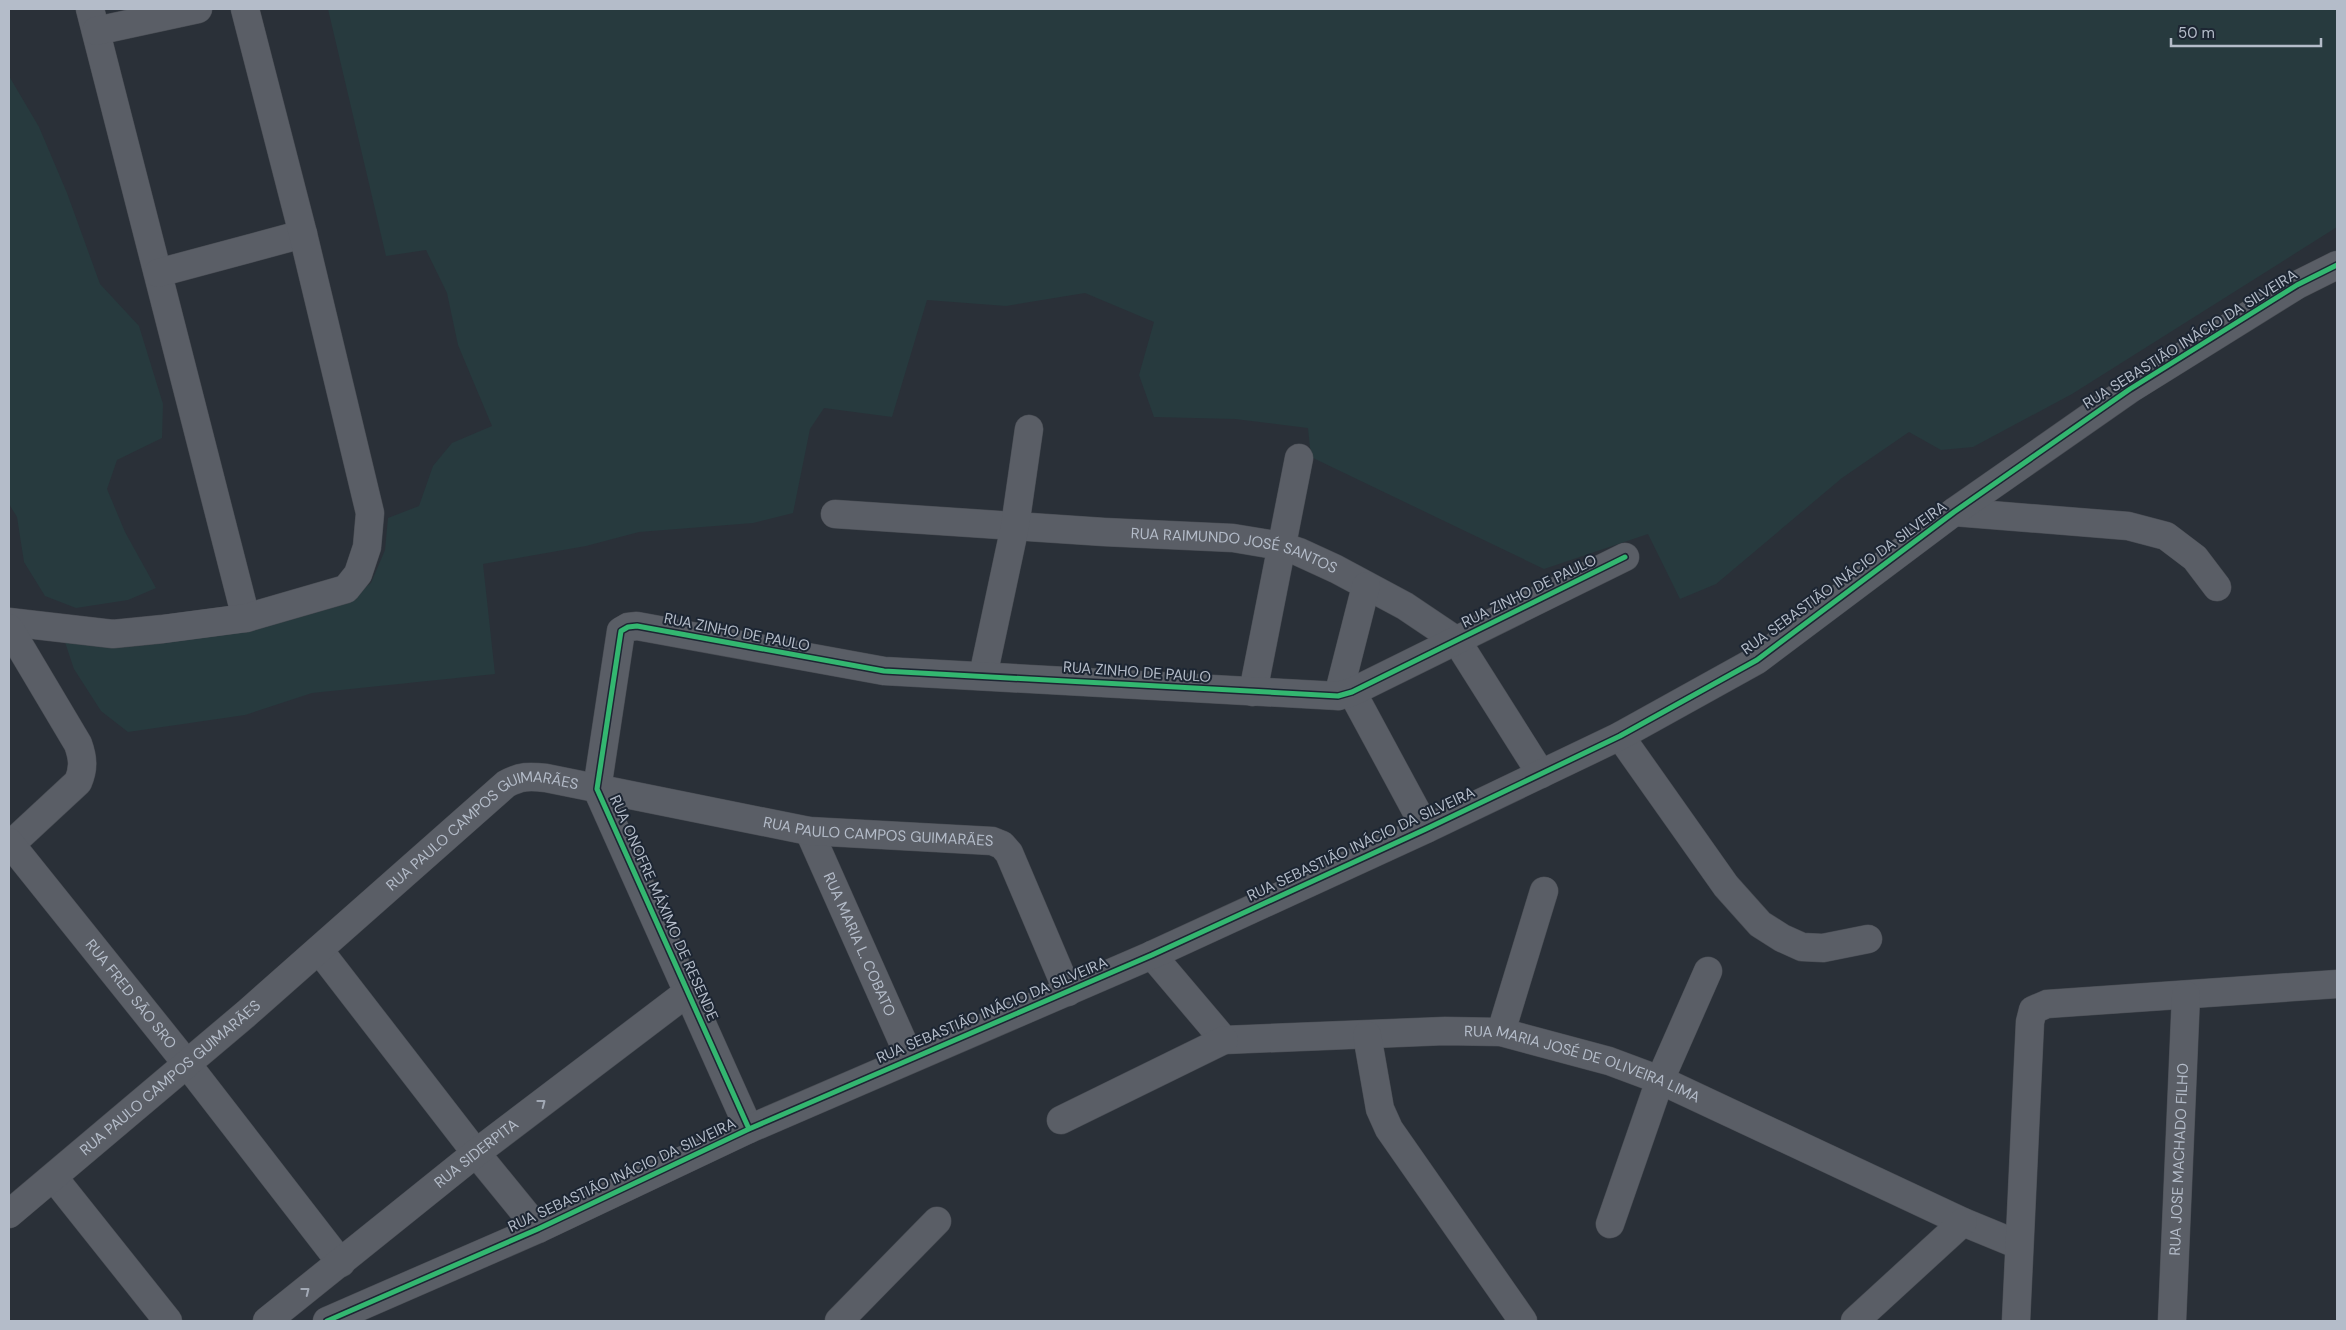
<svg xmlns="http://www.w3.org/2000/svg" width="2346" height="1330" font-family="'DM Sans',sans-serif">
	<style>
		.green { fill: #273a3e }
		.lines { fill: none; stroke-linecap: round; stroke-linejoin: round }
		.minor-casing { stroke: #484c53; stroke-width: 29 }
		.minor { stroke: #5a5e66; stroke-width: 28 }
		.cycleway-casing { stroke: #1d2633; stroke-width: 8 }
		.cycleway { stroke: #33b770; stroke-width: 5 }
		.oneway { stroke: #a2a9b5 }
		.labels { text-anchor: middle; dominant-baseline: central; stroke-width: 4; stroke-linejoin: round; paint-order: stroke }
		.street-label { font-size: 15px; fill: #b4bcc9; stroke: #1d2633 }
	</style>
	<rect width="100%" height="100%" fill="#2a3038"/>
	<path class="green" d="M 328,9 L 2337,9 L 2337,227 L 2072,394 L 1973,447 L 1941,450 L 1909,432 L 1842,478 L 1716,584 L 1680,599 L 1648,534 L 1544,569 L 1311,457 L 1308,428 L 1235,419 L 1154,417 L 1139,375 L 1154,322 L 1085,293 L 1006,306 L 927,300 L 892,417 L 824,408 L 810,429 L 793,513 L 753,523 L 639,532 L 586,546 L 483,564 L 495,674 L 312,693 L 245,715 L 128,732 L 101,711 L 74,669 L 64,639 L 345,602 L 371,583 L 385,550 L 388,518 L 419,506 L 433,466 L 452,443 L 492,426 L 458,345 L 447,293 L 426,250 L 386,256 Z
		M 9,76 L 39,127 L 67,193 L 100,284 L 139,326 L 163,404 L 162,438 L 117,460 L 107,489 L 125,532 L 156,588 L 128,600 L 76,608 L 45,596 L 24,562 L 17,517 L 9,504 Z"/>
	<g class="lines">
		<g class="minor-casing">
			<g id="minor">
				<path d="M 90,9 L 246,618"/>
				<path d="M 96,31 L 198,9"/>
				<path d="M 158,273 L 303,234"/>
				<path d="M 1954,512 L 2128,526 L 2166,536 L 2195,558 L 2217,587"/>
				<path id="s1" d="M 835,514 L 1104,532 L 1233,538 L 1281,546 L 1299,552 L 1336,569 L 1405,606 L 1457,641 L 1541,774"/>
				<path d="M 9,622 L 113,634 L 163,629 L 246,618 L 346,589 L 358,574 L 367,547 L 370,513 L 303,234 L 245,9"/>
				<path d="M 9,628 L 78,744 C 83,758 84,768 78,782 L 9,846"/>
				<path d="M 983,676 L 1015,526 L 1029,429"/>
				<path d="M 1253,692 L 1299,458"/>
				<path d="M 1352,692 L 1426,829"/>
				<path d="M 1338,696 L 1366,586"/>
				<path d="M 1620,736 L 1726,886 L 1760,924 L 1782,938 L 1802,947 L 1823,948 L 1868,939"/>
				<path id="s2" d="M 809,831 L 910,1058"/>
				<path id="s3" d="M 9,842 L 187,1064 L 341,1263"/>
				<path d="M 319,950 L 476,1153 L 538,1229"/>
				<path id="s4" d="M 1152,955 L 1224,1040 L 1445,1031 L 1501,1032 L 1609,1061 L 1660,1080 L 1963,1222 L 2019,1245"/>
				<path d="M 1501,1032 L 1544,891"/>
				<path d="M 1367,1035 L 1380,1109 L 1389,1129 L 1523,1321"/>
				<path d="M 1061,1120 L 1224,1040"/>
				<path d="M 749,1129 L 597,789 L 621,631 L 628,627 L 637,626 L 884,671 L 1338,696 L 1352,692 L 1625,557"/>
				<path d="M 54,1178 L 168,1321"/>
				<path id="s5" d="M 9,1214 L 247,1013 L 506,784 C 520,776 530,776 546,778 L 809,831 L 992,841 L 1002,845 L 1009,853 L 1068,992"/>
				<path d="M 1610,1224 L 1660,1080 L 1708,971"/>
				<path id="s6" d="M 267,1321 L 476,1153 L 688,992"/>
				<path d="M 327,1321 L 538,1229 L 749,1129 L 1152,955 L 1426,829 L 1620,736 L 1757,660 L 1954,512 L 2130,389 L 2297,285 L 2337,265"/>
				<path d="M 839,1321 L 937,1221"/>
				<path d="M 1855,1321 L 1963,1222"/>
				<path d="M 2016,1321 L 2030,1022 L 2033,1010 L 2047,1004 L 2337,984"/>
				<path id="s7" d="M 2172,1321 L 2186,995"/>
			</g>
		</g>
		<use href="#minor" class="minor"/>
		<g class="cycleway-casing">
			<path id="cycleway" d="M 749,1129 L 597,789 L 621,631 L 628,627 L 637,626 L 884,671 L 1338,696 L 1352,692 L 1625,557
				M 327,1321 L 538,1229 L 749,1129 L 1152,955 L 1426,829 L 1620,736 L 1757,660 L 1954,512 L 2130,389 L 2297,285 L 2337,265"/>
		</g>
		<use href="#cycleway" class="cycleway"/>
	</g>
	<defs><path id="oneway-chevron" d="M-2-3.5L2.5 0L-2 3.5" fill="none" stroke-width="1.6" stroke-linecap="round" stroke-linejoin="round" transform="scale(1.25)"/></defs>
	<g class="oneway">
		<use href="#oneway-chevron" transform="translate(542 1103) rotate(-37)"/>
		<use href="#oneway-chevron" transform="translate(306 1291) rotate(-38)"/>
	</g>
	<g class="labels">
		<g class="street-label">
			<text transform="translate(2190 339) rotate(-32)">RUA SEBASTIÃO INÁCIO DA SILVEIRA</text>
			<text stroke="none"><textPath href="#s1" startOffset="402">RUA RAIMUNDO JOSÉ SANTOS</textPath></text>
			<text transform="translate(1844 578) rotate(-36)">RUA SEBASTIÃO INÁCIO DA SILVEIRA</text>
			<text transform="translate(1529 591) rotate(-26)">RUA ZINHO DE PAULO</text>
			<text transform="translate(737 632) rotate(11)">RUA ZINHO DE PAULO</text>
			<text transform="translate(1137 672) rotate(4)">RUA ZINHO DE PAULO</text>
			<text stroke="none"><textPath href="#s5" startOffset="1036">RUA PAULO CAMPOS GUIMARÃES</textPath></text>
			<text stroke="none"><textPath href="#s5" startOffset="616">RUA PAULO CAMPOS GUIMARÃES</textPath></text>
			<text transform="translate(1361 844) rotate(-25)">RUA SEBASTIÃO INÁCIO DA SILVEIRA</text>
			<text transform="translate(664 908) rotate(66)">RUA ONOFRE MÁXIMO DE RESENDE</text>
			<text stroke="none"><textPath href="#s2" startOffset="124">RUA MARIA L. COBATO</textPath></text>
			<text stroke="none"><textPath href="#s3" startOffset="195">RUA FRED SÃO SRO</textPath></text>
			<text transform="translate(992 1010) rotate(-23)">RUA SEBASTIÃO INÁCIO DA SILVEIRA</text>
			<text stroke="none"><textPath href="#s4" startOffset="475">RUA MARIA JOSÉ DE OLIVEIRA LIMA</textPath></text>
			<text stroke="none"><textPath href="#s5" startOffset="211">RUA PAULO CAMPOS GUIMARÃES</textPath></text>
			<text stroke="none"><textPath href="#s6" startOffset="268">RUA SIDERPITA</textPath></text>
			<text stroke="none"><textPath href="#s7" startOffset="162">RUA JOSE MACHADO FILHO</textPath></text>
			<text transform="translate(622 1175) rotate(-25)">RUA SEBASTIÃO INÁCIO DA SILVEIRA</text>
		</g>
	</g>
	<rect width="2346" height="1330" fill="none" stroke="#b4bcc9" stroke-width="20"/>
	<path d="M2171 38v8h150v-8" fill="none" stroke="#b4bcc9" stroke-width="2.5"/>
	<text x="2178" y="38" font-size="15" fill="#b4bcc9" stroke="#1d2633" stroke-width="4" paint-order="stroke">50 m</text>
</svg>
